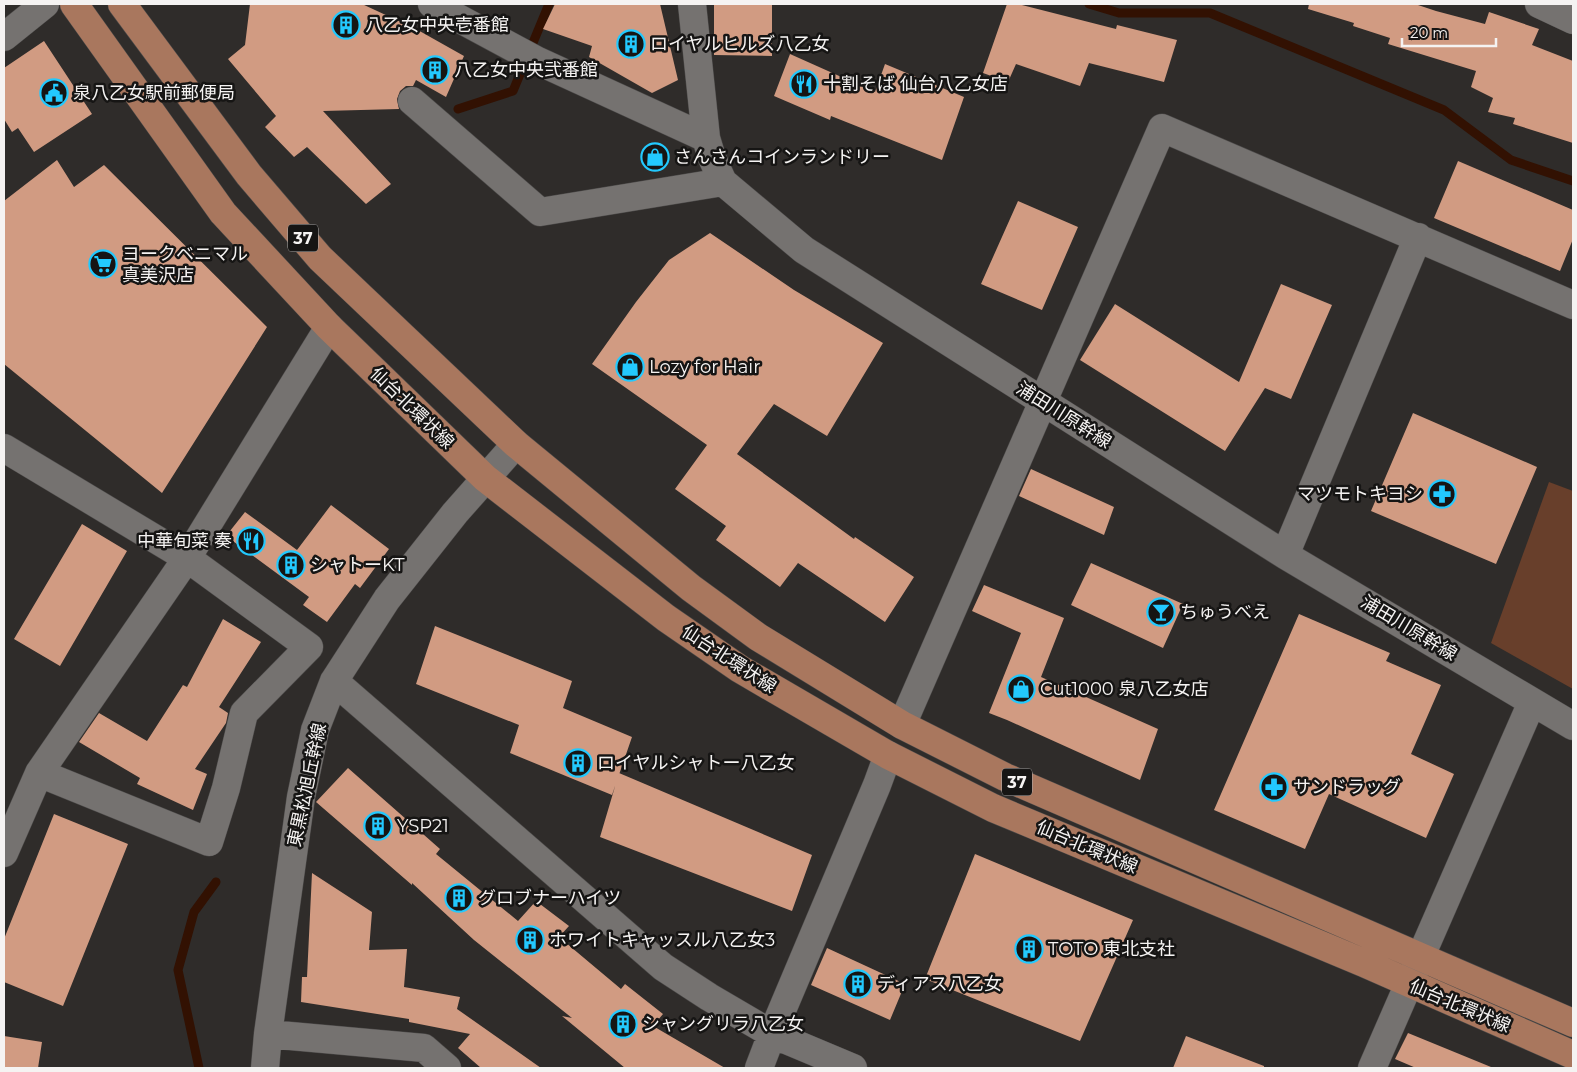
<svg xmlns="http://www.w3.org/2000/svg" width="1577" height="1072" font-family="Montserrat,'Noto Sans JP',sans-serif">
	<style>
		.green { fill: #683f2b }
		.lines { fill: none; stroke-linecap: round; stroke-linejoin: round }
		.stream { stroke: #321102; stroke-width: 9 }
		.building { fill: #d19b82 }
		.minor-casing { stroke: #4c4a49; stroke-width: 29 }
		.major-casing { stroke: #4c4a49; stroke-width: 29 }
		.minor { stroke: #757270; stroke-width: 28 }
		.major { stroke: #a9775e; stroke-width: 28 }
		.labels { text-anchor: middle; dominant-baseline: central; stroke-width: 5; stroke-linejoin: round; paint-order: stroke }
		.shield { fill: #161514; stroke: #b2b0af; stroke-width: 1 }
		.shield-label { font-size: 16px; font-weight: bold; fill: #f5f3f2 }
		.poi-label { font-size: 18px; fill: #f5f3f2; stroke: #161514; text-anchor: start }
		.street-label { font-size: 18px; fill: #f5f3f2; stroke: #161514 }
	</style>
	<rect width="100%" height="100%" fill="#2f2c2a"/>
	<path class="green" d="M 1549,482 L 1573,491 L 1573,689 L 1491,643 Z"/>
	<g class="lines">
		<path class="stream" d="M 1089,4 L 1119,13 L 1210,13 L 1444,110 L 1511,160 L 1573,181
			M 458,109 L 513,91 L 549,4
			M 199,1068 L 178,970 L 194,912 L 216,882"/>
	</g>
	<path class="building" d="M 250,4 L 362,4 L 416,29 L 464,56 L 446,97 L 416,80 L 413,86 L 406,86 L 400,91 L 397,99 L 399,109 L 323,111 L 391,184 L 366,204 L 307,147 L 294,157 L 265,127 L 276,116 L 228,59 L 245,45 Z
		M 555,4 L 660,4 L 678,80 L 652,93 L 589,57 L 592,46 L 543,29 Z
		M 714,4 L 772,4 L 772,56 L 714,55 Z
		M 1007,4 L 1018,4 L 1116,29 L 1117,25 L 1177,40 L 1164,82 L 1089,63 L 1080,86 L 1016,64 L 1008,82 L 983,73 Z
		M 1309,4 L 1415,4 L 1436,11 L 1485,24 L 1489,12 L 1539,29 L 1532,45 L 1573,61 L 1573,143 L 1513,124 L 1515,118 L 1488,112 L 1493,98 L 1471,87 L 1476,71 L 1388,44 L 1390,38 L 1353,26 L 1354,23 L 1308,9 Z
		M 44,41 L 92,114 L 34,152 L 18,128 L 12,132 L 4,119 L 4,68 Z
		M 790,54 L 875,92 L 885,64 L 964,97 L 942,160 L 831,116 L 830,120 L 774,96 Z
		M 57,160 L 74,187 L 104,165 L 267,327 L 162,493 L 4,364 L 4,201 Z
		M 1458,161 L 1573,210 L 1573,239 L 1560,271 L 1434,218 Z
		M 1018,201 L 1078,227 L 1042,310 L 981,284 Z
		M 710,233 L 794,290 L 883,343 L 827,436 L 774,404 L 737,454 L 854,539 L 855,537 L 914,577 L 885,622 L 798,563 L 780,587 L 716,540 L 726,526 L 675,489 L 707,445 L 592,364 L 636,302 L 669,260 Z
		M 1281,284 L 1332,305 L 1291,399 L 1265,388 L 1225,451 L 1080,360 L 1115,304 L 1239,382 Z
		M 1413,413 L 1537,467 L 1496,564 L 1371,511 Z
		M 1031,469 L 1114,507 L 1104,535 L 1019,496 Z
		M 331,505 L 389,549 L 360,588 L 355,584 L 327,622 L 303,605 L 309,597 L 226,536 L 245,512 L 297,550 Z
		M 82,524 L 127,551 L 60,666 L 14,639 Z
		M 1091,563 L 1183,604 L 1163,648 L 1071,605 Z
		M 984,585 L 1064,618 L 1041,677 L 1158,729 L 1140,780 L 1007,720 L 989,713 L 1021,633 L 972,611 Z
		M 1299,614 L 1390,653 L 1386,661 L 1441,685 L 1411,754 L 1454,774 L 1426,838 L 1329,794 L 1305,849 L 1214,810 Z
		M 223,619 L 261,642 L 219,707 L 228,713 L 226,723 L 195,769 L 207,774 L 193,810 L 137,784 L 140,778 L 79,742 L 99,713 L 147,741 L 183,685 L 187,687 Z
		M 435,626 L 572,681 L 563,708 L 632,737 L 612,795 L 510,753 L 519,725 L 416,684 Z
		M 348,768 L 440,849 L 436,854 L 518,921 L 536,901 L 569,926 L 559,937 L 621,989 L 625,984 L 663,1014 L 653,1026 L 725,1068 L 625,1068 L 562,1016 L 572,1018 L 474,940 L 412,883 L 412,885 L 316,802 Z
		M 619,773 L 812,855 L 792,911 L 600,837 Z
		M 54,814 L 128,844 L 63,1006 L 4,982 L 4,939 Z
		M 975,854 L 1133,920 L 1080,1041 L 925,979 Z
		M 312,873 L 372,912 L 369,950 L 407,949 L 404,987 L 460,997 L 457,1009 L 541,1068 L 481,1068 L 458,1048 L 470,1034 L 409,1022 L 409,1019 L 301,1002 L 302,977 L 307,977 Z
		M 827,948 L 905,984 L 890,1020 L 811,985 Z
		M 1408,1033 L 1491,1067 L 1491,1068 L 1416,1068 L 1395,1059 Z
		M 4,1036 L 42,1042 L 38,1068 L 4,1068 Z
		M 1186,1036 L 1264,1066 L 1264,1068 L 1173,1068 Z"/>
	<g class="lines">
		<g class="minor-casing">
			<path id="minor" d="M 432,4 L 538,61 L 706,138
				M 692,4 L 706,138 L 712,158 L 723,182 L 804,250 L 1285,555 L 1573,726
				M 1539,4 L 1573,20
				M 4,37 L 45,4
				M 412,101 L 540,212 L 723,182
				M 4,448 L 187,558 L 309,647 L 244,713 L 226,788 L 209,842 L 39,773
				M 1285,555 L 1418,237
				M 334,681 L 663,967 L 709,997 L 772,1034 L 853,1068
				M 902,725 L 1162,128 L 1573,305
				M 4,853 L 39,773 L 187,558 L 329,327
				M 268,1034 L 424,1048 L 447,1068
				M 265,1068 L 268,1034 L 301,797 L 315,730 L 334,681 L 387,599 L 455,513 L 516,444
				M 759,1068 L 772,1034 L 877,785 L 888,755
				M 1372,1068 L 1532,702"/>
		</g>
		<g class="major-casing">
			<path id="major" d="M 74,4 L 223,213 L 329,327 L 485,478 L 666,618 L 740,669 L 888,755 L 993,808 L 1364,963 L 1573,1055
				M 122,4 L 249,175 L 320,258 L 516,444 L 691,588 L 758,637 L 902,725 L 1005,777 L 1573,1023"/>
		</g>
		<use href="#minor" class="minor"/>
		<use href="#major" class="major"/>
	</g>
	<defs>
		<g id="building-ring" transform="scale(1.4375)"><circle r="9.5" fill="#161514" stroke="#23c9fe" stroke-width="1.5"/><path d="M-4-6H4V6H1V3H-1V6H-4ZM-2.5-4.3h1.7v1.8h-1.7ZM.8-4.3h1.7v1.8H.8ZM-2.5-1h1.7V.8h-1.7ZM.8-1h1.7V.8H.8Z" fill="#23c9fe"/></g>
		<g id="restaurant-ring" transform="scale(1.4375)"><circle r="9.5" fill="#161514" stroke="#23c9fe" stroke-width="1.5"/><path d="M-5-6h1v4h1v-4h1v4h1v-4h1v5L-1.5 .5V6h-2V.5L-5-1ZM5-6V6H3V1.5H1.5Q1.5-4 5-6Z" fill="#23c9fe"/></g>
		<g id="civic-ring" transform="scale(1.4375)"><circle r="9.5" fill="#161514" stroke="#23c9fe" stroke-width="1.5"/><path d="M-.6-6.5H3V-4.5H.6V-3L4-1V1h2V6H-6V1h2V-1L-.6-3ZM-1.2 2.5V6h2.4V2.5Z" fill="#23c9fe"/></g>
		<g id="shop-ring" transform="scale(1.4375)"><circle r="9.5" fill="#161514" stroke="#23c9fe" stroke-width="1.5"/><path d="M-5-2.5h2.3a2.7 3.5 0 0 1 5.4 0H5L5.5 6h-11ZM-1.5-2.5h3a1.5 2.3 0 0 0-3 0Z" fill="#23c9fe"/></g>
		<g id="supermarket-ring" transform="scale(1.4375)"><circle r="9.5" fill="#161514" stroke="#23c9fe" stroke-width="1.5"/><path d="M-6-5.5h2.5l.6 2H6L4.5 2H-2.5L-4.4-4H-6ZM-1.5 3.2a1.3 1.3 0 1 0 .1 0ZM3 3.2a1.3 1.3 0 1 0 .1 0Z" fill="#23c9fe"/></g>
		<g id="pharmacy-ring" transform="scale(1.4375)"><circle r="9.5" fill="#161514" stroke="#23c9fe" stroke-width="1.5"/><path d="M-2-6h4v4h4v4h-4v4h-4v-4h-4v-4h4Z" fill="#23c9fe"/></g>
		<g id="bar-ring" transform="scale(1.4375)"><circle r="9.5" fill="#161514" stroke="#23c9fe" stroke-width="1.5"/><path d="M-6-5H6L.8 .8V4.5H3.5V6h-7V4.5H-.8V.8Z" fill="#23c9fe"/></g>
	</defs>
	<g fill-rule="evenodd">
		<use href="#building-ring" x="346" y="25"/>
		<use href="#building-ring" x="631" y="44"/>
		<use href="#building-ring" x="435" y="70"/>
		<use href="#restaurant-ring" x="804" y="84"/>
		<use href="#civic-ring" x="54" y="93"/>
		<use href="#shop-ring" x="655" y="157"/>
		<use href="#supermarket-ring" x="103" y="264"/>
		<use href="#shop-ring" x="630" y="367"/>
		<use href="#pharmacy-ring" x="1442" y="494"/>
		<use href="#restaurant-ring" x="251" y="541"/>
		<use href="#building-ring" x="291" y="565"/>
		<use href="#bar-ring" x="1161" y="612"/>
		<use href="#shop-ring" x="1021" y="689"/>
		<use href="#building-ring" x="578" y="763"/>
		<use href="#pharmacy-ring" x="1274" y="787"/>
		<use href="#building-ring" x="378" y="826"/>
		<use href="#building-ring" x="459" y="898"/>
		<use href="#building-ring" x="530" y="940"/>
		<use href="#building-ring" x="1029" y="949"/>
		<use href="#building-ring" x="858" y="984"/>
		<use href="#building-ring" x="623" y="1024"/>
	</g>
	<g class="labels">
		<g class="shield">
			<rect x="288" y="224.5" width="30" height="27" rx="4"/>
			<rect x="1002" y="768.5" width="30" height="27" rx="4"/>
		</g>
		<g class="shield-label">
			<text x="303" y="238">37</text>
			<text x="1017" y="782">37</text>
		</g>
		<g class="poi-label">
			<text x="365" y="25">八乙女中央壱番館</text>
			<text x="650" y="44">ロイヤルヒルズ八乙女</text>
			<text x="454" y="70">八乙女中央弐番館</text>
			<text x="823" y="84">十割そば 仙台八乙女店</text>
			<text x="73" y="93">泉八乙女駅前郵便局</text>
			<text x="674" y="157">さんさんコインランドリー</text>
			<text x="122" y="254">ヨークベニマル<tspan x="122" dy="21">真美沢店</tspan></text>
			<text x="649" y="367">Lozy for Hair</text>
			<text x="1423" y="494" text-anchor="end">マツモトキヨシ</text>
			<text x="232" y="541" text-anchor="end">中華旬菜 奏</text>
			<text x="310" y="565">シャトーKT</text>
			<text x="1180" y="612">ちゅうべえ</text>
			<text x="1040" y="689">Cut1000 泉八乙女店</text>
			<text x="597" y="763">ロイヤルシャトー八乙女</text>
			<text x="1293" y="787">サンドラッグ</text>
			<text x="397" y="826">YSP21</text>
			<text x="478" y="898">グロブナーハイツ</text>
			<text x="549" y="940">ホワイトキャッスル八乙女3</text>
			<text x="1048" y="949">TOTO 東北支社</text>
			<text x="877" y="984">ディアス八乙女</text>
			<text x="642" y="1024">シャングリラ八乙女</text>
		</g>
		<g class="street-label">
			<text transform="translate(412 408) rotate(44)">仙台北環状線</text>
			<text transform="translate(1064 415) rotate(32)">浦田川原幹線</text>
			<text transform="translate(1409 628) rotate(31)">浦田川原幹線</text>
			<text transform="translate(729 659) rotate(33)">仙台北環状線</text>
			<text transform="translate(307 785) rotate(-78)">東黒松旭丘幹線</text>
			<text transform="translate(1087 847) rotate(23)">仙台北環状線</text>
			<text transform="translate(1460 1006) rotate(23)">仙台北環状線</text>
		</g>
	</g>
	<rect width="1577" height="1072" fill="none" stroke="#f5f3f2" stroke-width="10"/>
	<path d="M1402 38v8h94v-8" fill="none" stroke="#f5f3f2" stroke-width="2.5"/>
	<text x="1410" y="38" font-size="15" fill="#f5f3f2" stroke="#161514" stroke-width="4" paint-order="stroke">20 m</text>
</svg>
